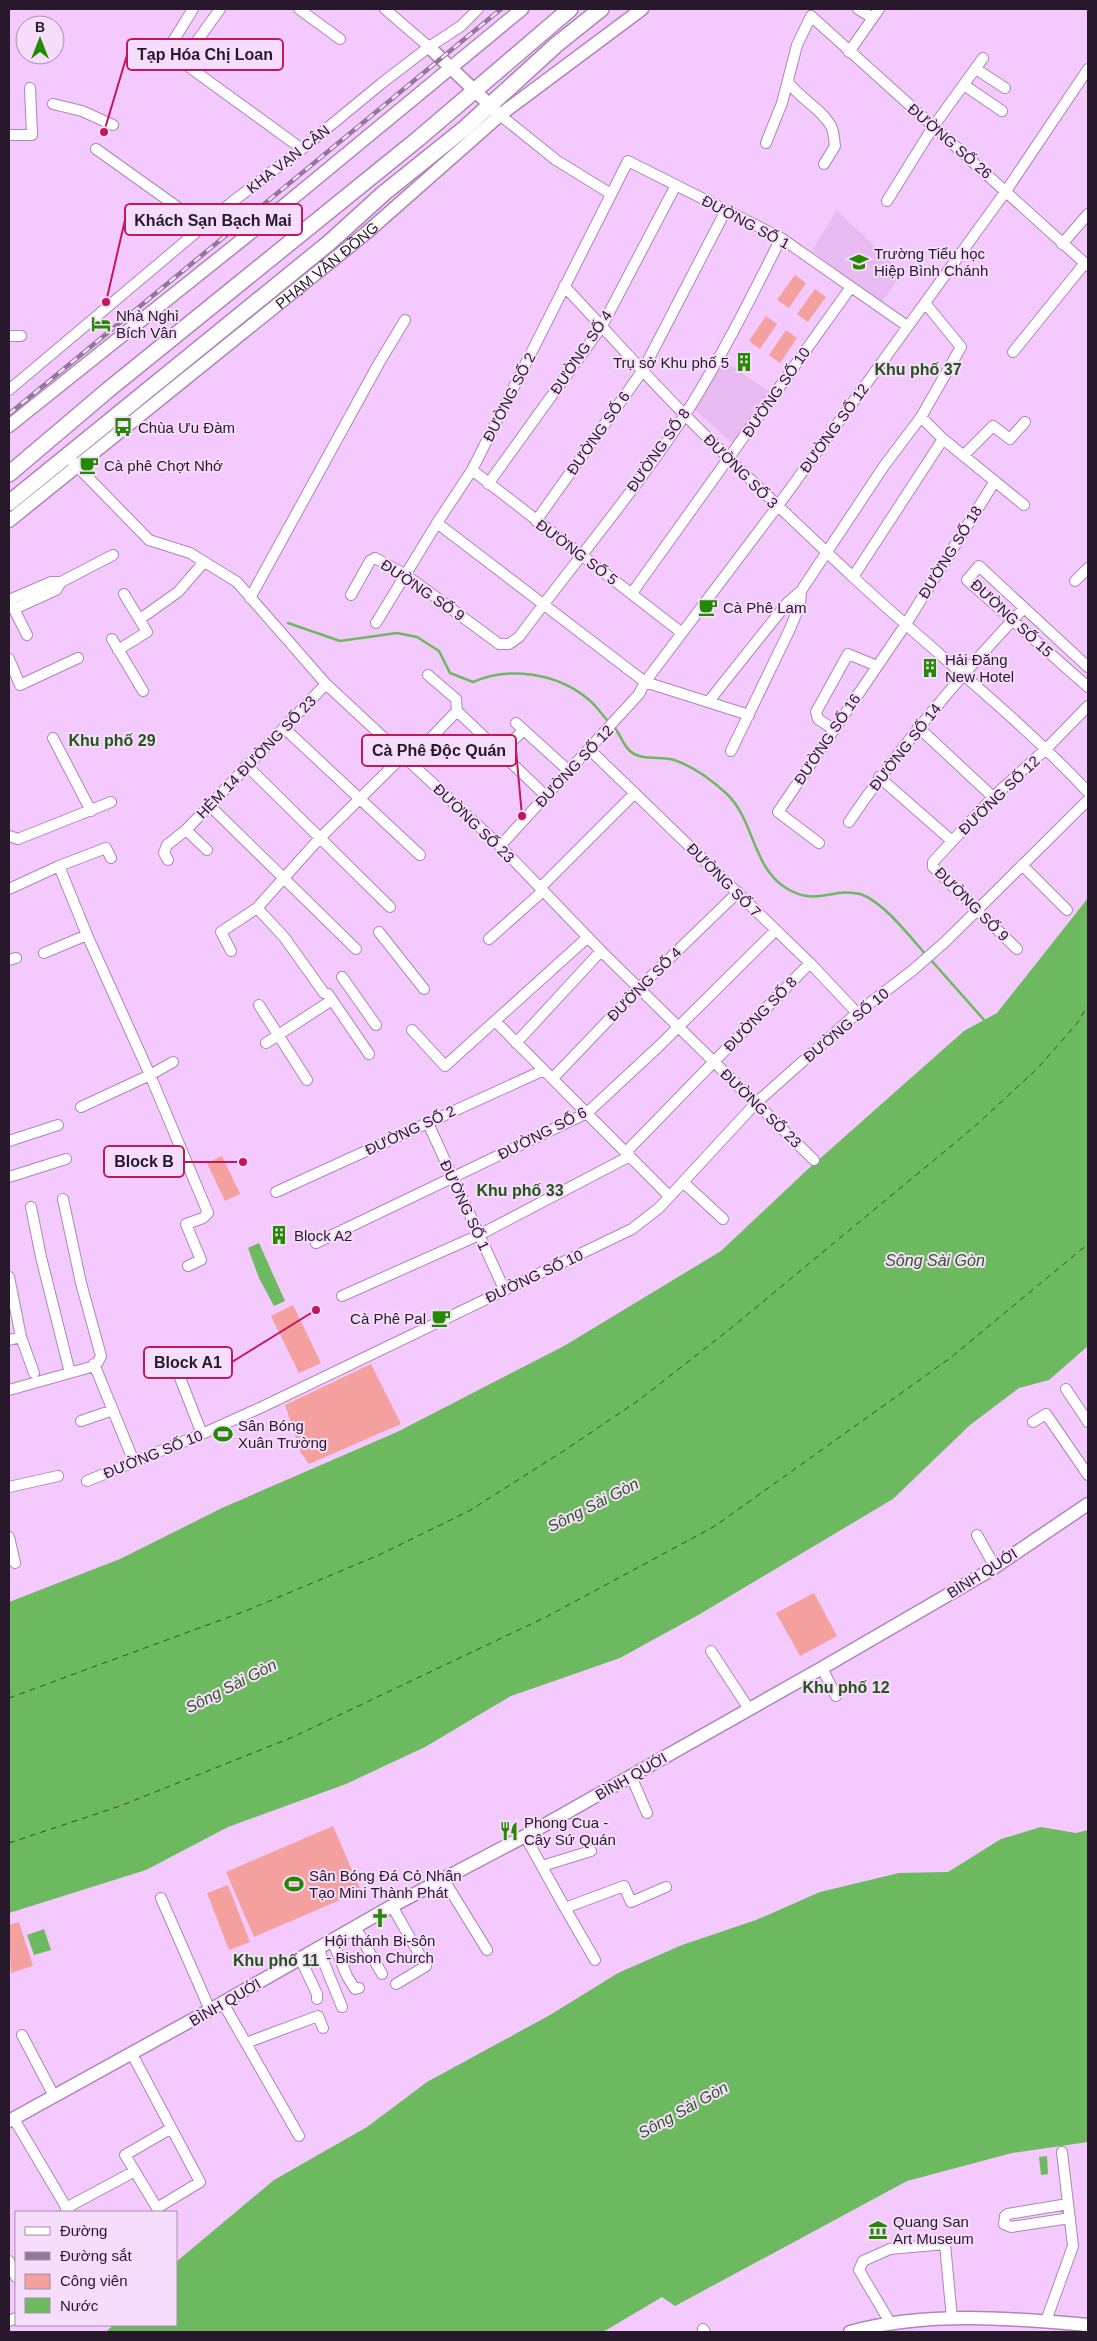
<svg xmlns="http://www.w3.org/2000/svg" width="1097" height="2341" font-family="Arial,sans-serif">
	<style>
		.built { fill: #e8baf2 }
		.green { fill: #f4a09f }
		.water { fill: #6db95f }
		.lines { fill: none; stroke-linecap: round; stroke-linejoin: round }
		.stream { stroke: #6db95f; stroke-width: 2.5 }
		.ferry { stroke: #285a1e; stroke-width: 1; stroke-dasharray: 6 5; stroke-linecap: butt }
		.minor-casing { stroke: #ae86b7; stroke-width: 12 }
		.major-casing { stroke: #ae86b7; stroke-width: 15 }
		.highway-casing { stroke: #ae86b7; stroke-width: 18 }
		.minor { stroke: #fff; stroke-width: 10 }
		.major { stroke: #fff; stroke-width: 12 }
		.highway { stroke: #fff; stroke-width: 15 }
		.rail-casing { stroke: #93769a; stroke-width: 4.5 }
		.rail { stroke: #f7ddfc; stroke-width: 2.5; stroke-dasharray: 8; stroke-linecap: butt }
		.labels { text-anchor: middle; dominant-baseline: central; stroke-width: 4; stroke-linejoin: round; paint-order: stroke }
		.street-label { font-size: 15px; fill: #27182b; stroke: #f7ddfc }
		.poi-label { font-size: 15px; fill: #27182b; stroke: #f7ddfc; text-anchor: start }
		.neighbourhood-label { font-size: 16px; font-weight: bold; fill: #24531b; stroke: #f7ddfc }
		.water-label { font-size: 16px; font-style: italic; fill: #285a1e; stroke: #f7ddfc }
		.leader { fill: none; stroke: #c2185b; stroke-width: 2 }
		.callout-dot { fill: #c2185b; stroke: #f7ddfc; stroke-width: 2 }
		.callout { fill: #f7ddfc; stroke: #c2185b; stroke-width: 2 }
		.callout-label { font-size: 16px; text-anchor: middle; font-weight: bold; fill: #27182b }
	</style>
	<rect width="100%" height="100%" fill="#f4c9fd"/>
	<path class="built" d="M 837,210 L 902,273 L 881,303 L 812,251 Z
		M 724,361 L 769,391 L 733,444 L 694,409 Z"/>
	<path class="green" d="M 795,275 L 806,283 L 789,308 L 777,300 Z
		M 815,289 L 826,297 L 808,322 L 797,314 Z
		M 766,316 L 777,324 L 760,349 L 749,341 Z
		M 786,330 L 797,338 L 780,363 L 769,355 Z
		M 222,1156 L 240,1194 L 225,1201 L 207,1163 Z
		M 293,1305 L 321,1363 L 299,1373 L 271,1316 Z
		M 371,1364 L 401,1424 L 309,1464 L 301,1453 L 285,1405 Z
		M 814,1593 L 837,1636 L 800,1656 L 776,1613 Z
		M 333,1826 L 361,1891 L 254,1937 L 226,1872 Z
		M 228,1885 L 250,1942 L 229,1950 L 207,1893 Z
		M 19,1922 L 33,1966 L 11,1973 L 9,1925 Z"/>
	<path class="water" d="M 1088,898 L 1088,1346 L 1049,1380 L 1019,1388 L 970,1425 L 893,1499 L 700,1614 L 620,1658 L 511,1696 L 425,1747 L 346,1784 L 228,1827 L 146,1870 L 9,1913 L 9,1602 L 120,1559 L 222,1508 L 397,1432 L 564,1346 L 721,1251 L 807,1170 L 964,1031 L 997,1013 Z
		M 259,1243 L 285,1301 L 274,1306 L 259,1278 L 248,1248 Z
		M 1041,1827 L 1076,1833 L 1088,1830 L 1088,2142 L 1012,2153 L 907,2181 L 675,2306 L 662,2297 L 603,2332 L 106,2332 L 113,2325 L 176,2325 L 176,2262 L 274,2180 L 367,2127 L 427,2082 L 550,2015 L 618,1973 L 682,1945 L 756,1920 L 820,1892 L 899,1873 L 948,1872 L 1001,1839 Z
		M 44,1929 L 51,1950 L 34,1955 L 27,1935 Z
		M 1047,2156 L 1048,2174 L 1041,2175 L 1039,2157 Z"/>
	<g class="lines">
		<path class="stream" d="M 288,623 L 340,641 L 397,633 L 417,637 L 439,651 L 450,673 L 473,682 C 509,666 557,673 588,699 C 596,705 602,715 609,722
			M 613,726 C 620,733 623,745 630,751 C 641,761 661,756 674,760 C 695,767 712,780 728,795 C 754,821 753,868 786,888 C 816,907 833,887 860,894 C 883,901 911,938 927,956
			M 931,960 L 985,1021"/>
		<path class="ferry" d="M 9,1698 L 248,1610 L 379,1555 L 469,1511 L 565,1450 L 639,1400 L 730,1329 L 974,1127 L 1038,1068 L 1078,1022 L 1088,1005
			M 9,1843 L 120,1806 L 293,1737 L 546,1617 L 715,1526 L 949,1359 L 1088,1244"/>
		<g class="minor-casing">
			<path id="minor" d="M 193,9 L 167,51 L 302,149
				M 299,9 L 340,39
				M 385,9 L 429,47
				M 858,9 L 873,18
				M 849,52 L 879,9
				M 182,62 L 220,9
				M 976,69 L 1005,88
				M 788,82 C 800,99 821,108 831,126 C 834,131 834,140 835,146 L 824,164
				M 964,85 L 1002,111
				M 53,104 L 82,111 L 113,125
				M 500,115 L 556,160 L 611,194
				M 9,135 L 32,135 L 30,88
				M 766,143 L 782,103 L 797,45 L 811,16 L 1088,266
				M 96,149 L 204,226
				M 887,201 L 933,127 L 983,58
				M 1062,244 L 1088,214
				M 564,286 C 605,329 644,374 686,416 C 740,471 796,523 852,576 C 930,649 1015,714 1088,792
				M 9,336 L 21,336
				M 1013,352 L 1085,263
				M 9,390 L 232,202 L 302,149 L 382,83 L 429,47 L 461,26 L 478,9
				M 921,417 L 943,439 L 1024,505
				M 963,456 L 993,426 L 1010,439 L 1025,422
				M 72,461 L 149,540 L 190,553 L 237,582 L 326,684 L 500,846 L 601,951 L 814,1160
				M 472,470 L 682,633
				M 488,484 L 602,326 L 676,185
				M 536,521 L 643,370 L 726,210
				M 437,523 L 645,682 L 749,715
				M 853,577 L 943,439
				M 1075,581 L 1088,568
				M 632,593 L 851,287
				M 351,595 L 370,561 L 375,558 L 406,575 L 499,644 L 509,644 L 519,637 C 574,563 634,492 685,415 C 721,358 751,298 781,238
				M 250,598 L 379,363 L 405,320
				M 9,600 L 51,582 L 61,582 L 113,555
				M 9,600 L 14,609 L 56,590 L 61,582
				M 14,609 L 27,635
				M 140,619 L 178,592 L 204,562
				M 376,623 L 437,523 L 472,470 L 628,161 L 781,238 L 907,326
				M 112,639 L 143,691
				M 118,650 L 147,632 L 124,594
				M 9,659 L 20,685 L 78,658
				M 1088,667 L 979,566 L 967,580 L 1088,687
				M 428,675 L 456,699 L 457,711 L 546,796
				M 709,701 L 788,602 L 801,591 L 884,466 L 921,417 L 961,347 L 925,303
				M 516,723 L 569,771
				M 918,727 L 993,797
				M 284,728 L 420,855
				M 833,729 L 818,719 L 816,712 L 848,654 L 877,666
				M 53,738 L 91,811
				M 589,749 L 810,963 L 857,1013
				M 731,751 L 789,631 L 800,605 L 801,591
				M 500,752 L 524,730
				M 409,761 L 457,711
				M 246,765 L 390,907
				M 879,777 L 952,841
				M 209,805 L 356,949
				M 849,822 C 901,745 961,675 1024,608
				M 186,830 L 207,850
				M 9,836 L 18,839 L 111,802
				M 819,843 L 778,812 L 906,624 L 995,481
				M 500,846 L 639,694 L 645,682 L 777,507 L 1006,191 L 1088,69
				M 168,860 L 164,853 L 167,845 L 186,830 L 326,684
				M 1022,865 L 1067,910
				M 59,866 L 87,935 L 150,1075 L 173,1062
				M 540,888 L 635,793
				M 9,889 L 59,866 L 106,848 L 111,858
				M 257,908 L 284,937 L 324,993
				M 379,932 L 424,989
				M 489,939 L 543,891
				M 1017,949 L 933,867 L 933,862 L 993,797 L 1047,748 L 1088,706
				M 231,951 L 221,932 L 257,908 L 319,839 L 403,756
				M 44,953 L 87,935
				M 9,960 L 16,958
				M 342,977 L 376,1025
				M 328,994 L 369,1054
				M 259,1005 L 307,1080
				M 495,1021 L 669,1196
				M 412,1030 L 445,1066 L 588,937
				M 266,1043 L 332,1000
				M 516,1043 L 601,951
				M 553,1078 L 639,988 L 738,892
				M 81,1107 L 150,1075 L 208,1213 L 203,1218 L 186,1224 L 201,1260 L 188,1266
				M 427,1121 L 504,1289
				M 9,1141 L 58,1125
				M 626,1152 L 810,963
				M 9,1177 L 66,1159
				M 683,1182 L 723,1219
				M 276,1192 L 544,1070
				M 31,1207 L 41,1257 L 70,1373
				M 316,1243 L 587,1113 L 658,1047 L 775,931
				M 9,1277 L 21,1337 L 34,1373
				M 342,1296 L 479,1235 L 630,1156
				M 9,1340 L 21,1337
				M 94,1364 L 134,1462
				M 175,1365 L 202,1434
				M 1066,1389 L 1088,1422
				M 9,1390 L 91,1367 L 98,1362 L 101,1356 L 81,1283 L 63,1199
				M 81,1421 L 113,1410
				M 1033,1422 L 1046,1414 L 1088,1475
				M 87,1481 L 202,1434 L 262,1407 L 632,1229 L 659,1208 L 756,1103 L 857,1013 L 913,970 L 946,941 L 1088,800
				M 9,1487 L 58,1476
				M 977,1535 L 995,1567
				M 9,1537 L 15,1563
				M 711,1651 L 749,1709
				M 822,1668 L 836,1696
				M 631,1776 L 647,1813
				M 525,1836 L 565,1908 L 624,1886 L 631,1902 L 666,1887
				M 542,1866 L 591,1851
				M 444,1880 L 487,1950
				M 161,1898 L 210,2010
				M 392,1906 L 426,1966 L 396,1984
				M 565,1908 L 595,1960
				M 355,1927 L 382,1974
				M 332,1940 L 347,1976 L 355,1989 L 359,1988
				M 318,1948 L 342,2007
				M 300,1958 L 317,1994 L 317,1999
				M 223,2003 L 299,2136
				M 22,2035 L 54,2096
				M 246,2043 L 318,2016 L 323,2028
				M 132,2054 L 200,2182 L 157,2208 L 125,2155 L 170,2129
				M 14,2119 L 69,2212
				M 1068,2204 L 1008,2214 L 1005,2216 L 1004,2224 L 1011,2227 L 1070,2218
				M 66,2208 L 135,2171
				M 9,2261 L 16,2277
				M 9,2321 L 16,2318
				M 1046,2321 L 1073,2246 L 1062,2152
				M 891,2324 L 859,2270 L 863,2261 L 890,2249 L 945,2244 L 952,2319
				M 703,2329 L 705,2332"/>
		</g>
		<g class="major-casing">
			<g id="major">
				<path d="M 429,47 L 496,111"/>
				<path d="M 9,426 L 253,231 L 522,9"/>
				<path id="s1" d="M 9,521 L 365,234 L 500,115 L 642,9"/>
				<path d="M 9,2121 L 210,2010 L 392,1906 L 525,1836 L 822,1668 L 989,1571 L 1088,1504"/>
				<path d="M 850,2332 C 926,2311 1011,2318 1088,2325"/>
			</g>
		</g>
		<g class="highway-casing">
			<path id="highway" d="M 9,474 L 108,390 L 418,139 L 570,9
				M 9,503 L 330,242 L 384,193 L 465,128 L 556,45 L 601,9"/>
		</g>
		<use href="#minor" class="minor"/>
		<use href="#major" class="major"/>
		<use href="#highway" class="highway"/>
		<g class="rail-casing">
			<path id="rail" d="M 9,414 L 501,9"/>
		</g>
		<use href="#rail" class="rail"/>
	</g>
	<defs>
		<g id="school-bare" transform="scale(1.5)"><path d="M0-5L7-2L0 1L-7-2ZM-4 1L0 2.5L4 1V4Q0 6-4 4Z" fill="#228900" stroke="#f7ddfc" stroke-width="2.5" paint-order="stroke"/></g>
		<g id="hotel-bare" transform="scale(1.5)"><path d="M-6-4.5h1.5V1H6V5H4.5V3h-9V5H-6ZM-4 0a1.8 1.8 0 1 1 3.6 0ZM.5 0V-2.5h3Q6-2.5 6 0Z" fill="#228900" stroke="#f7ddfc" stroke-width="2.5" paint-order="stroke"/></g>
		<g id="building-bare" transform="scale(1.5)"><path d="M-4-6H4V6H1V3H-1V6H-4ZM-2.5-4.3h1.7v1.8h-1.7ZM.8-4.3h1.7v1.8H.8ZM-2.5-1h1.7V.8h-1.7ZM.8-1h1.7V.8H.8Z" fill="#228900" stroke="#f7ddfc" stroke-width="2.5" paint-order="stroke"/></g>
		<g id="bus-bare" transform="scale(1.5)"><path d="M-5-6H5V4H4V6H2V4H-2V6H-4V4H-5ZM-3.5-4V0h7V-4ZM-3.5 1.2v1.5H-2V1.2ZM2 1.2v1.5H3.5V1.2Z" fill="#228900" stroke="#f7ddfc" stroke-width="2.5" paint-order="stroke"/></g>
		<g id="cafe-bare" transform="scale(1.5)"><path d="M-5.5-4.5H6V0H3Q3 3.5 0 3.5H-2.5Q-5.5 3.5-5.5 0ZM3-3.2v2h1.7v-2ZM-6 4.5H4V6H-6Z" fill="#228900" stroke="#f7ddfc" stroke-width="2.5" paint-order="stroke"/></g>
		<g id="stadium-bare" transform="scale(1.5)"><path d="M0-5a6.5 5 0 1 0 0 10a6.5 5 0 1 0 0-10ZM-3.5-1.8h7v3.6h-7Z" fill="#228900" stroke="#f7ddfc" stroke-width="2.5" paint-order="stroke"/></g>
		<g id="restaurant-bare" transform="scale(1.5)"><path d="M-5-6h1v4h1v-4h1v4h1v-4h1v5L-1.5 .5V6h-2V.5L-5-1ZM5-6V6H3V1.5H1.5Q1.5-4 5-6Z" fill="#228900" stroke="#f7ddfc" stroke-width="2.5" paint-order="stroke"/></g>
		<g id="church-bare" transform="scale(1.5)"><path d="M-1.2-6h2.4v3.5h3.3v2.4h-3.3V6h-2.4V-.1h-3.3v-2.4h3.3Z" fill="#228900" stroke="#f7ddfc" stroke-width="2.5" paint-order="stroke"/></g>
		<g id="museum-bare" transform="scale(1.5)"><path d="M0-6L6-3V-2H-6V-3ZM-5-1h2V3h-2ZM-1-1h2V3h-2ZM3-1h2V3H3ZM-6 4H6V6H-6Z" fill="#228900" stroke="#f7ddfc" stroke-width="2.5" paint-order="stroke"/></g>
	</defs>
	<g fill-rule="evenodd">
		<use href="#school-bare" x="859" y="262"/>
		<use href="#hotel-bare" x="101" y="324"/>
		<use href="#building-bare" x="744" y="362"/>
		<use href="#bus-bare" x="123" y="427"/>
		<use href="#cafe-bare" x="89" y="465"/>
		<use href="#cafe-bare" x="708" y="607"/>
		<use href="#building-bare" x="930" y="668"/>
		<use href="#building-bare" x="279" y="1235"/>
		<use href="#cafe-bare" x="441" y="1318"/>
		<use href="#stadium-bare" x="223" y="1434"/>
		<use href="#restaurant-bare" x="509" y="1831"/>
		<use href="#stadium-bare" x="294" y="1884"/>
		<use href="#church-bare" x="380" y="1918"/>
		<use href="#museum-bare" x="878" y="2230"/>
	</g>
	<g class="labels">
		<g class="street-label">
			<text transform="translate(950 141) rotate(41)">ĐƯỜNG SỐ 26</text>
			<text transform="translate(288 159) rotate(-38)">KHA VẠN CÂN</text>
			<text transform="translate(746 222) rotate(28)">ĐƯỜNG SỐ 1</text>
			<text stroke="none"><textPath href="#s1" startOffset="408">PHẠM VĂN ĐỒNG</textPath></text>
			<text transform="translate(581 352) rotate(-56)">ĐƯỜNG SỐ 4</text>
			<text transform="translate(776 392) rotate(-55)">ĐƯỜNG SỐ 10</text>
			<text transform="translate(509 397) rotate(-63)">ĐƯỜNG SỐ 2</text>
			<text transform="translate(834 428) rotate(-54)">ĐƯỜNG SỐ 12</text>
			<text transform="translate(598 433) rotate(-55)">ĐƯỜNG SỐ 6</text>
			<text transform="translate(658 450) rotate(-55)">ĐƯỜNG SỐ 8</text>
			<text transform="translate(741 471) rotate(45)">ĐƯỜNG SỐ 3</text>
			<text transform="translate(577 552) rotate(37)">ĐƯỜNG SỐ 5</text>
			<text transform="translate(950 552) rotate(-58)">ĐƯỜNG SỐ 18</text>
			<text transform="translate(423 590) rotate(34)">ĐƯỜNG SỐ 9</text>
			<text transform="translate(1012 618) rotate(43)">ĐƯỜNG SỐ 15</text>
			<text transform="translate(827 739) rotate(-56)">ĐƯỜNG SỐ 16</text>
			<text transform="translate(905 747) rotate(-52)">ĐƯỜNG SỐ 14</text>
			<text transform="translate(256 757) rotate(-46)">HẺM 14 ĐƯỜNG SỐ 23</text>
			<text transform="translate(574 766) rotate(-47)">ĐƯỜNG SỐ 12</text>
			<text transform="translate(999 795) rotate(-44)">ĐƯỜNG SỐ 12</text>
			<text transform="translate(474 823) rotate(44)">ĐƯỜNG SỐ 23</text>
			<text transform="translate(724 880) rotate(45)">ĐƯỜNG SỐ 7</text>
			<text transform="translate(972 904) rotate(45)">ĐƯỜNG SỐ 9</text>
			<text transform="translate(644 984) rotate(-45)">ĐƯỜNG SỐ 4</text>
			<text transform="translate(760 1014) rotate(-46)">ĐƯỜNG SỐ 8</text>
			<text transform="translate(846 1025) rotate(-40)">ĐƯỜNG SỐ 10</text>
			<text transform="translate(761 1108) rotate(44)">ĐƯỜNG SỐ 23</text>
			<text transform="translate(410 1130) rotate(-25)">ĐƯỜNG SỐ 2</text>
			<text transform="translate(542 1133) rotate(-27)">ĐƯỜNG SỐ 6</text>
			<text transform="translate(465 1205) rotate(65)">ĐƯỜNG SỐ 1</text>
			<text transform="translate(534 1276) rotate(-25)">ĐƯỜNG SỐ 10</text>
			<text transform="translate(153 1454) rotate(-22)">ĐƯỜNG SỐ 10</text>
			<text transform="translate(982 1573) rotate(-32)">BÌNH QUỚI</text>
			<text transform="translate(631 1776) rotate(-30)">BÌNH QUỚI</text>
			<text transform="translate(225 2002) rotate(-30)">BÌNH QUỚI</text>
		</g>
		<g class="poi-label">
			<text x="874" y="253">Trường Tiểu học<tspan x="874" dy="17">Hiệp Bình Chánh</tspan></text>
			<text x="116" y="315">Nhà Nghỉ<tspan x="116" dy="17">Bích Vân</tspan></text>
			<text x="729" y="362" text-anchor="end">Trụ sở Khu phố 5</text>
			<text x="138" y="427">Chùa Ưu Đàm</text>
			<text x="104" y="465">Cà phê Chợt Nhớ</text>
			<text x="723" y="607">Cà Phê Lam</text>
			<text x="945" y="659">Hải Đăng<tspan x="945" dy="17">New Hotel</tspan></text>
			<text x="294" y="1235">Block A2</text>
			<text x="426" y="1318" text-anchor="end">Cà Phê Pal</text>
			<text x="238" y="1425">Sân Bóng<tspan x="238" dy="17">Xuân Trường</tspan></text>
			<text x="524" y="1822">Phong Cua -<tspan x="524" dy="17">Cây Sứ Quán</tspan></text>
			<text x="309" y="1875">Sân Bóng Đá Cỏ Nhân<tspan x="309" dy="17">Tạo Mini Thành Phát</tspan></text>
			<text x="380" y="1940" text-anchor="middle">Hội thánh Bi-sôn<tspan x="380" dy="17">- Bishon Church</tspan></text>
			<text x="893" y="2221">Quang San<tspan x="893" dy="17">Art Museum</tspan></text>
		</g>
		<g class="neighbourhood-label">
			<text x="918" y="369">Khu phố 37</text>
			<text x="112" y="740">Khu phố 29</text>
			<text x="520" y="1190">Khu phố 33</text>
			<text x="846" y="1687">Khu phố 12</text>
			<text x="276" y="1960">Khu phố 11</text>
		</g>
		<g class="water-label">
			<text x="935" y="1260">Sông Sài Gòn</text>
			<text transform="translate(593 1505) rotate(-27)">Sông Sài Gòn</text>
			<text transform="translate(231 1686) rotate(-27)">Sông Sài Gòn</text>
			<text transform="translate(683 2110) rotate(-29)">Sông Sài Gòn</text>
		</g>
	</g>
	<path class="leader" d="M104 132L127 55M106 302L125 220M522 816L516 750M243 1162L184 1162M316 1310L232 1362"/>
	<g class="callout-dot">
		<circle cx="104" cy="132" r="5"/>
		<circle cx="106" cy="302" r="5"/>
		<circle cx="522" cy="816" r="5"/>
		<circle cx="243" cy="1162" r="5"/>
		<circle cx="316" cy="1310" r="5"/>
	</g>
	<g class="callout">
		<rect x="127" y="39" width="156" height="31" rx="5"/>
		<rect x="125" y="204" width="177" height="31" rx="5"/>
		<rect x="362" y="735" width="154" height="31" rx="5"/>
		<rect x="104" y="1146" width="80" height="31" rx="5"/>
		<rect x="144" y="1347" width="88" height="31" rx="5"/>
	</g>
	<g class="callout-label">
		<text x="205" y="60">Tạp Hóa Chị Loan</text>
		<text x="213" y="226">Khách Sạn Bạch Mai</text>
		<text x="439" y="756">Cà Phê Độc Quán</text>
		<text x="144" y="1167">Block B</text>
		<text x="188" y="1368">Block A1</text>
	</g>
	<rect width="1097" height="2341" fill="none" stroke="#27182b" stroke-width="20"/>
	<rect x="15" y="2211" width="162" height="115" fill="#f7ddfc" stroke="#a48ea8"/>
	<rect x="25" y="2227" width="25" height="8" fill="#ffffff" stroke="#a48ea8"/>
	<text x="60" y="2236" font-size="15" fill="#27182b">Đường</text>
	<rect x="25" y="2252" width="25" height="8" fill="#93769a" stroke="#a48ea8"/>
	<text x="60" y="2261" font-size="15" fill="#27182b">Đường sắt</text>
	<rect x="25" y="2274" width="25" height="15" fill="#f4a09f" stroke="#a48ea8"/>
	<text x="60" y="2286" font-size="15" fill="#27182b">Công viên</text>
	<rect x="25" y="2298" width="25" height="15" fill="#6db95f" stroke="#a48ea8"/>
	<text x="60" y="2311" font-size="15" fill="#27182b">Nước</text>
	<g transform="translate(40 40)"><circle r="24" fill="#f7ddfc" stroke="#a48ea8"/>
	<path d="M0-4L9 19L0 12L-9 19Z" fill="#228900"/>
	<text y="-8" font-size="14" font-weight="bold" text-anchor="middle" fill="#27182b">B</text>
	</g>
</svg>
